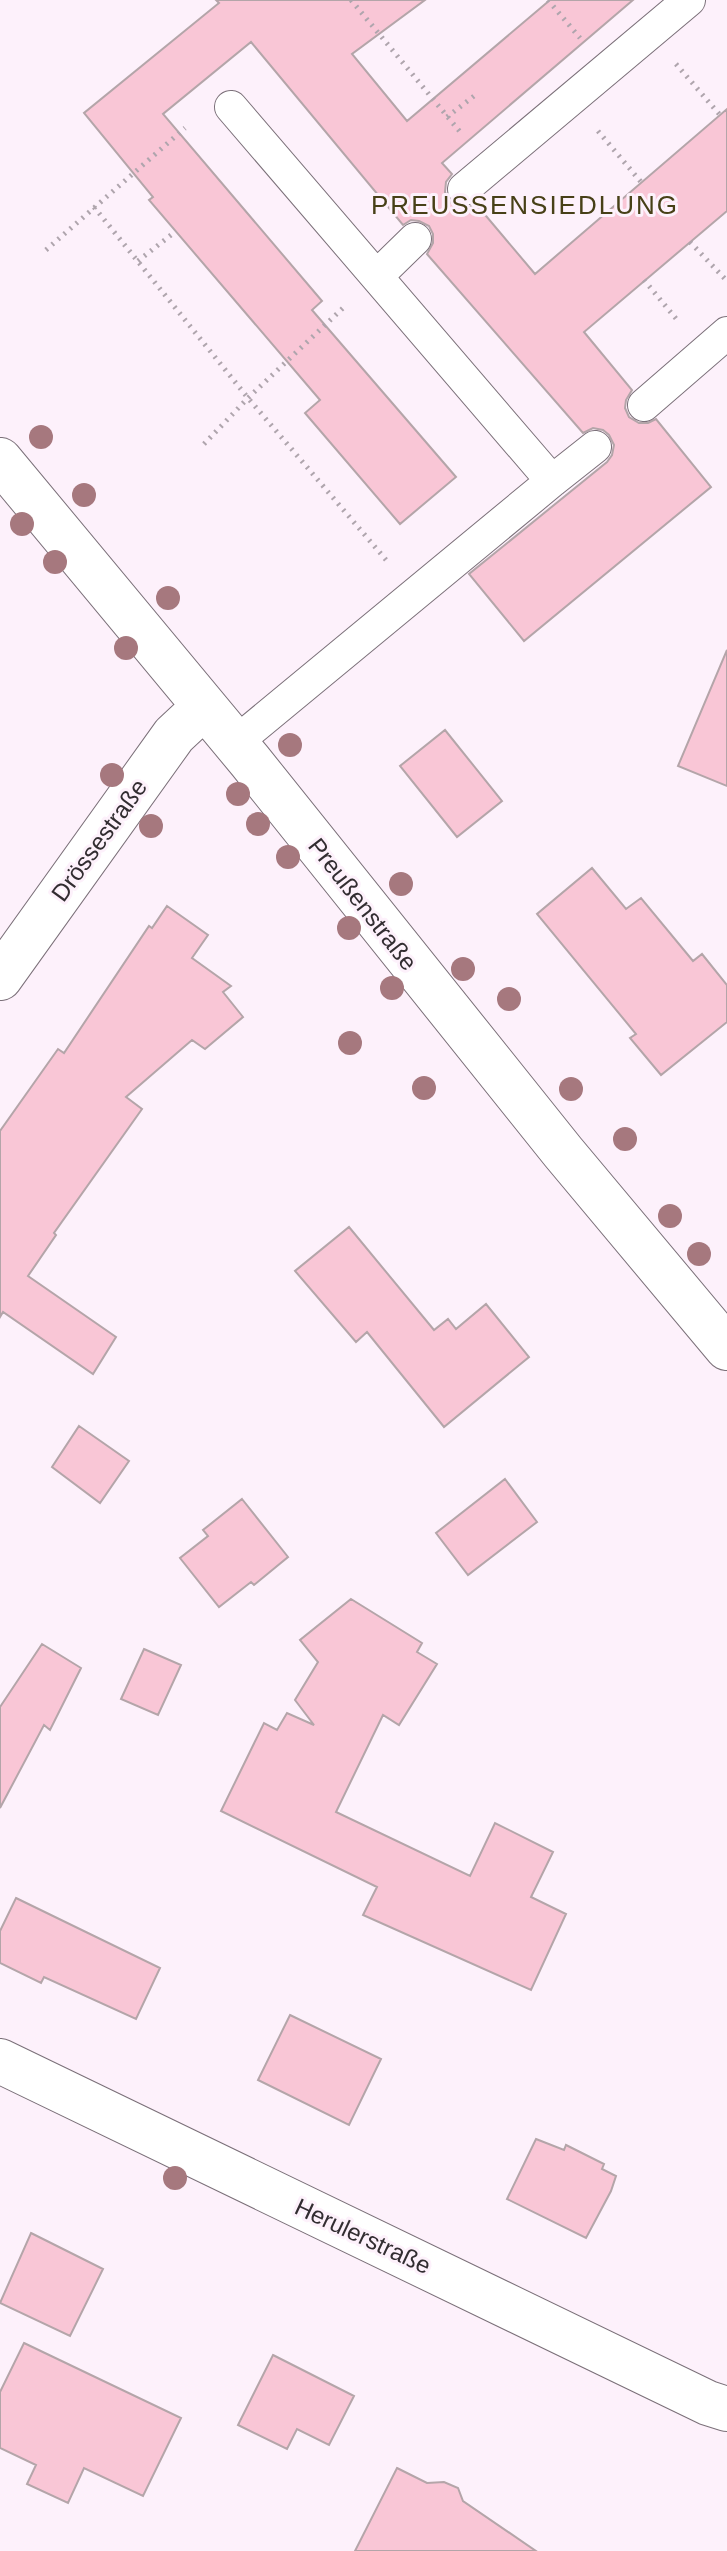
<svg xmlns="http://www.w3.org/2000/svg" width="727" height="2551" font-family="Helvetica,sans-serif">
	<style>
		.building { fill: #f9c6d6; stroke: #b4a5a9; stroke-width: 2 }
		.lines { fill: none; stroke-linecap: round; stroke-linejoin: round }
		.lane-casing { stroke: #7b7079; stroke-width: 34 }
		.street-casing { stroke: #7b7079; stroke-width: 46 }
		.path { stroke: #afa5ad; stroke-width: 5; stroke-dasharray: 2 6; stroke-linecap: butt }
		.lane { stroke: #fff; stroke-width: 32 }
		.street { stroke: #fff; stroke-width: 44 }
		.tree { fill: #a6787e }
		.labels { text-anchor: middle; dominant-baseline: central; stroke-width: 6; stroke-linejoin: round; paint-order: stroke }
		.street-label { font-size: 24px; fill: #322d31; stroke: #fdf1fb }
		.neighbourhood-label { font-size: 26px; letter-spacing: 2px; fill: #474017; stroke: #fdf1fb }
	</style>
	<rect width="100%" height="100%" fill="#fdf1fb"/>
	<path class="building" d="M 216,0 L 425,0 L 352,54 L 407,121 L 550,0 L 633,0 L 442,163 L 452,174 L 446,182 L 445,192 L 450,202 L 457,206 L 467,208 L 476,204 L 535,274 L 727,109 L 727,211 L 584,332 L 632,390 L 626,400 L 625,408 L 629,417 L 639,423 L 648,423 L 656,419 L 711,487 L 524,641 L 469,574 L 607,462 L 612,455 L 614,445 L 609,435 L 603,430 L 593,428 L 583,433 L 427,254 L 433,243 L 433,234 L 429,226 L 419,221 L 411,220 L 403,225 L 251,42 L 163,114 L 322,301 L 312,310 L 456,477 L 400,524 L 305,413 L 320,400 L 149,200 L 153,197 L 84,113 L 219,3 Z
		M 727,650 L 727,786 L 678,766 Z
		M 445,730 L 502,801 L 457,837 L 400,766 Z
		M 592,868 L 626,909 L 641,898 L 693,961 L 702,954 L 727,985 L 727,1022 L 661,1075 L 630,1038 L 636,1034 L 537,914 Z
		M 167,906 L 208,935 L 192,958 L 231,986 L 223,992 L 243,1017 L 205,1049 L 192,1040 L 126,1097 L 142,1109 L 54,1233 L 56,1235 L 28,1276 L 116,1337 L 93,1374 L 3,1312 L 0,1317 L 0,1131 L 58,1049 L 64,1053 L 149,926 L 152,928 Z
		M 349,1227 L 434,1330 L 448,1319 L 456,1329 L 486,1304 L 529,1357 L 444,1427 L 367,1332 L 356,1342 L 295,1271 Z
		M 79,1426 L 129,1461 L 100,1503 L 52,1467 Z
		M 505,1479 L 537,1522 L 468,1575 L 436,1533 Z
		M 242,1499 L 288,1557 L 254,1585 L 251,1582 L 219,1607 L 180,1558 L 208,1536 L 203,1530 Z
		M 351,1599 L 422,1643 L 417,1652 L 437,1664 L 399,1725 L 383,1715 L 336,1812 L 470,1876 L 495,1823 L 553,1852 L 531,1897 L 566,1914 L 531,1990 L 363,1915 L 377,1887 L 221,1811 L 264,1723 L 277,1730 L 287,1713 L 314,1725 L 295,1700 L 318,1662 L 300,1640 Z
		M 42,1644 L 81,1668 L 50,1730 L 44,1725 L 0,1808 L 0,1707 Z
		M 144,1649 L 181,1665 L 158,1715 L 121,1699 Z
		M 16,1898 L 160,1968 L 136,2019 L 44,1977 L 41,1983 L 0,1963 L 0,1931 Z
		M 290,2015 L 381,2059 L 349,2125 L 258,2080 Z
		M 536,2139 L 564,2150 L 566,2145 L 604,2164 L 602,2169 L 616,2176 L 611,2191 L 586,2238 L 507,2199 Z
		M 31,2233 L 103,2269 L 70,2336 L 0,2303 Z
		M 24,2343 L 181,2418 L 143,2496 L 84,2468 L 68,2503 L 27,2484 L 36,2465 L 0,2448 L 0,2392 Z
		M 273,2355 L 354,2396 L 329,2445 L 297,2429 L 287,2449 L 238,2425 Z
		M 397,2468 L 427,2483 L 444,2482 L 458,2488 L 463,2501 L 536,2551 L 355,2551 Z"/>
	<g class="lines">
		<g class="lane-casing">
			<path id="lane" d="M 231,107 L 552,481 L 235,743
				M 464,189 L 689,0
				M 377,276 L 415,239
				M 644,405 L 727,333
				M 552,481 L 595,447"/>
		</g>
		<g class="street-casing">
			<path id="street" d="M 0,460 L 250,761 L 563,1152 L 727,1348
				M 0,978 L 174,735 L 204,707
				M 0,2061 L 708,2403 L 727,2409"/>
		</g>
		<path class="path" d="M 351,0 L 461,133
			M 548,0 L 580,38
			M 676,64 L 720,115
			M 447,117 L 474,96
			M 598,131 L 641,182
			M 94,207 L 248,398 L 387,561
			M 690,242 L 727,281
			M 46,250 L 185,128
			M 138,261 L 176,231
			M 644,280 L 678,321
			M 204,444 L 248,398 L 344,307"/>
		<use href="#lane" class="lane"/>
		<use href="#street" class="street"/>
	</g>
	<g class="tree">
		<circle cx="41" cy="437" r="12"/>
		<circle cx="84" cy="495" r="12"/>
		<circle cx="22" cy="524" r="12"/>
		<circle cx="55" cy="562" r="12"/>
		<circle cx="168" cy="598" r="12"/>
		<circle cx="126" cy="648" r="12"/>
		<circle cx="290" cy="745" r="12"/>
		<circle cx="112" cy="775" r="12"/>
		<circle cx="238" cy="794" r="12"/>
		<circle cx="258" cy="824" r="12"/>
		<circle cx="151" cy="826" r="12"/>
		<circle cx="288" cy="857" r="12"/>
		<circle cx="401" cy="884" r="12"/>
		<circle cx="349" cy="928" r="12"/>
		<circle cx="463" cy="969" r="12"/>
		<circle cx="392" cy="988" r="12"/>
		<circle cx="509" cy="999" r="12"/>
		<circle cx="350" cy="1043" r="12"/>
		<circle cx="424" cy="1088" r="12"/>
		<circle cx="571" cy="1089" r="12"/>
		<circle cx="625" cy="1139" r="12"/>
		<circle cx="670" cy="1216" r="12"/>
		<circle cx="699" cy="1254" r="12"/>
		<circle cx="175" cy="2178" r="12"/>
	</g>
	<g class="labels">
		<g class="street-label">
			<text transform="translate(99 840) rotate(-54)">Drössestraße</text>
			<text transform="translate(363 904) rotate(52)">Preußenstraße</text>
			<text transform="translate(363 2236) rotate(25)">Herulerstraße</text>
		</g>
		<g class="neighbourhood-label">
			<text x="525" y="205">PREUSSENSIEDLUNG</text>
		</g>
	</g>
</svg>
